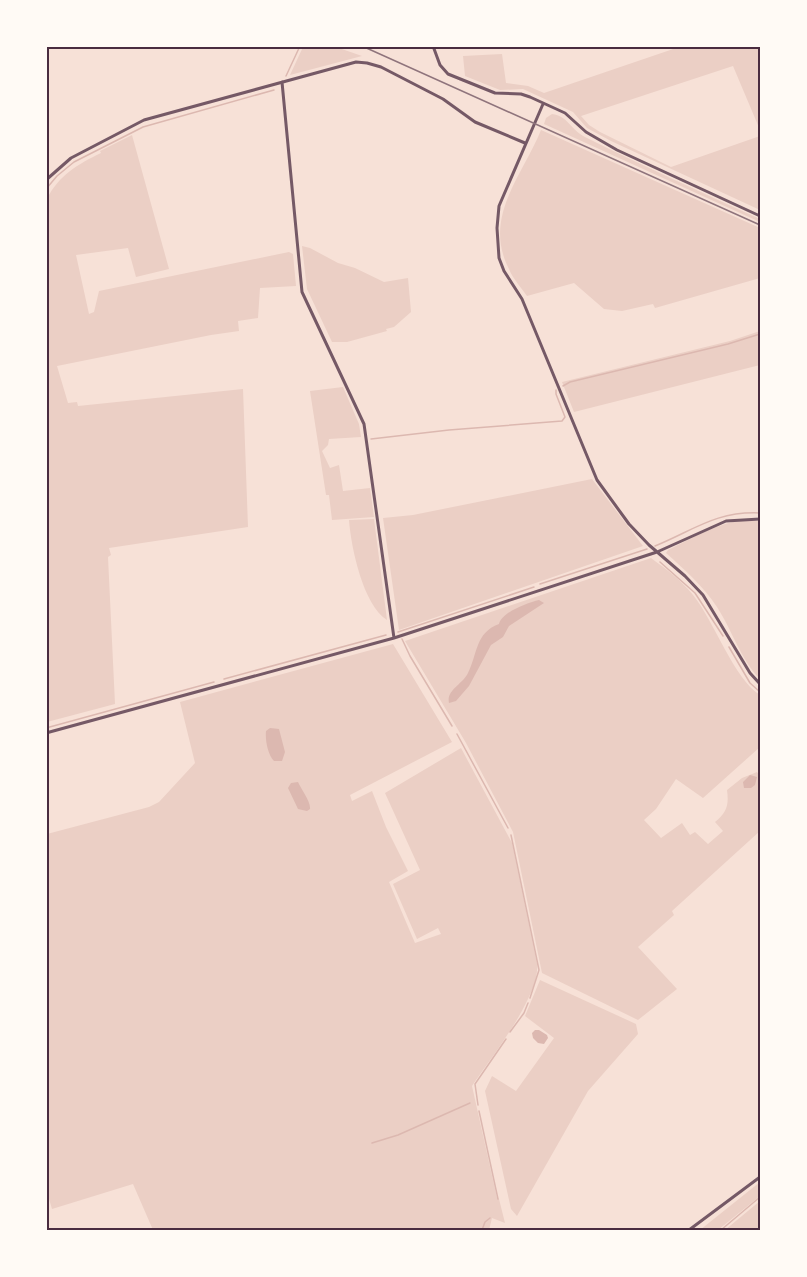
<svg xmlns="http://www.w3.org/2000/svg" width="807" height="1277" font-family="'DejaVu Sans',sans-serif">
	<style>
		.green { fill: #ebcfc5 }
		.water { fill: #dcb8b0 }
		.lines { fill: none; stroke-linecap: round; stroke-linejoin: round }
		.stream { stroke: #dcb8b0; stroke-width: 1.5 }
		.minor { stroke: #755966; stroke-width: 3 }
		.rail { stroke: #8f747c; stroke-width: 1.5 }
		.neatline { fill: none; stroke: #4a2c40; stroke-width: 2 }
	</style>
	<rect width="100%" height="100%" fill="#f7e1d7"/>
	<path class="green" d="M 682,46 L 760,47 L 760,130 L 733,66 L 581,116 L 589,125 L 600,132 L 671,167 L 760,136 L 760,210 L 611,141 L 587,128 L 573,112 L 523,89 L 500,90 L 465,76 L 463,56 L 502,54 L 506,83 L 528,86 L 544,93 Z
		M 303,47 L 336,47 L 362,56 L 290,75 Z
		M 552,114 C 568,116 571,130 585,137 C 643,166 701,192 760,219 L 760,222 L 544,124 L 546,118 Z
		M 541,130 L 760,228 L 760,278 L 655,308 L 653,304 L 622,311 L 604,309 L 574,283 L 527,296 C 521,287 513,279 509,269 C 482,217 523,175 541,130 Z
		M 132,135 L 169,269 L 136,277 L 128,248 L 76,255 L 89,314 L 94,312 L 99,291 L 289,252 L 293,254 L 296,286 L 260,288 L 258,318 L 238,321 L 239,331 L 211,335 L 57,366 L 68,403 L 77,402 L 78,406 L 243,389 L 248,527 L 109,548 L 111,555 L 108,557 L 115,704 L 47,722 L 47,199 C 58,176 78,164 101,153 L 100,151 Z
		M 302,246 L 310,248 L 338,263 L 355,268 L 384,282 L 408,278 L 411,312 L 394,327 L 386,329 L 387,331 L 347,342 L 332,342 L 307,289 Z
		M 760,331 L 760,365 L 574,412 L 562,382 L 730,341 Z
		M 343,387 L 359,424 L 361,437 L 329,439 L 328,445 L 322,451 L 330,468 L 339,465 L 343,491 L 370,488 L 374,517 L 332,520 L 329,495 L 326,495 L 310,391 Z
		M 592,479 L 643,546 L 399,630 L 383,518 L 413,515 Z
		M 374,519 L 387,620 C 363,605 351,547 349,520 Z
		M 747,520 L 760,521 L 760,679 C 741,660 732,630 717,607 C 703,586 685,570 666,553 L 668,550 C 693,538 718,522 747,520 Z
		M 651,558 C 666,569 681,580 693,595 C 714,621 734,679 760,695 L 760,747 L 703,798 L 676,779 L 656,809 L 644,820 L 661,838 L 682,823 L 690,835 L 695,832 L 708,844 L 723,831 L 715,822 C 727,812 729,805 727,790 L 742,778 L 757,772 L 760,776 L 760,831 L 672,911 L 674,915 L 638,947 L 677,989 L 638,1020 L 542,973 L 513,832 L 466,743 L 405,641 Z
		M 393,644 L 452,742 L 350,795 L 352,801 L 372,791 L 386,827 L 408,871 L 389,882 L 415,943 L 441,934 L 438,928 L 417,939 L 393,884 L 420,870 L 385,793 L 461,748 L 512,843 L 537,964 C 541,995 490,1059 472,1086 L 497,1198 L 499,1199 L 505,1223 L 492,1218 L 489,1230 L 153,1230 L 133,1184 L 52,1209 L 47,1192 L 47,834 L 149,807 L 159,802 L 195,763 L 180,702 Z
		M 540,980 L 636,1024 L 638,1034 L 588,1091 L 517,1216 L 511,1209 L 485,1091 L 492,1076 L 516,1091 L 554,1038 L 525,1016 Z
		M 760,1182 L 760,1196 L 718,1230 L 700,1230 Z
		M 760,1201 L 760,1230 L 725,1230 Z"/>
	<path class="water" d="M 539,600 L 544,603 L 509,626 L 503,637 L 491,645 L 469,686 L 456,701 L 449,703 C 446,690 463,684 468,673 C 478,653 475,633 499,624 C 502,612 527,603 539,600 Z
		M 270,728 L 279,729 L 285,752 L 282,761 L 274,761 C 268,755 265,740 266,731 Z
		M 750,775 L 757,777 L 755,785 L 751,788 L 744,788 L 743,782 Z
		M 298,782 C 301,789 311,802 310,809 L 307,811 L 298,809 L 288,788 L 291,783 Z
		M 535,1030 L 539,1030 L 547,1035 L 548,1038 L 544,1044 L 538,1043 L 533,1038 L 532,1033 Z"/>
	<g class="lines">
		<path class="stream" d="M 286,76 L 300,46
			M 46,189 L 57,176 L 74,162 L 143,127 L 274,90
			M 563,386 L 570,382 L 728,344 L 760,334
			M 371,439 L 449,430 L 562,421 L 565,417 L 556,394 L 556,390
			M 655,546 C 694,530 716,511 760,513
			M 660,562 L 695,593 L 723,636
			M 540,584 L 647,549
			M 398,632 L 534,587
			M 402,639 L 410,656 L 452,726
			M 729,647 L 750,683 L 760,692
			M 224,679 L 386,635
			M 46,728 L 214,682
			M 457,734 L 508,828
			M 511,835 L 539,970 L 530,998
			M 510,1032 L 524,1013 L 528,1003
			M 478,1105 L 475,1084 L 506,1039
			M 479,1111 L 498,1199
			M 372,1143 L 398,1135 L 470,1103
			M 482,1230 L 485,1222 L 490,1218
			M 721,1230 L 760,1197"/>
		<path class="minor" d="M 433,46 L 440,65 L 448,74 L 495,93 L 521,94 L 530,97 L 565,113 L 586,132 L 617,150 L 760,216
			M 282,82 L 302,292 L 364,424 L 394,638
			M 543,104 L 499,206 L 497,228 L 499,258 L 504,271 L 522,299 L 597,480 L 629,524 L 649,545 L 685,576 L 703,595 L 750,673 L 760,684
			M 46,180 L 71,158 L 144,120 L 356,62 L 367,63 L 381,67 L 443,99 L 475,122 L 525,143
			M 46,733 L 394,638 L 657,552 L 726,521 L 760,519
			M 689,1230 L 760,1177"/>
		<path class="rail" d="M 362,46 L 760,225"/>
	</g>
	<rect width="807" height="1277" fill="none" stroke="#fffaf5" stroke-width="96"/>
	<rect x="48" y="48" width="711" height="1181" class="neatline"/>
</svg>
